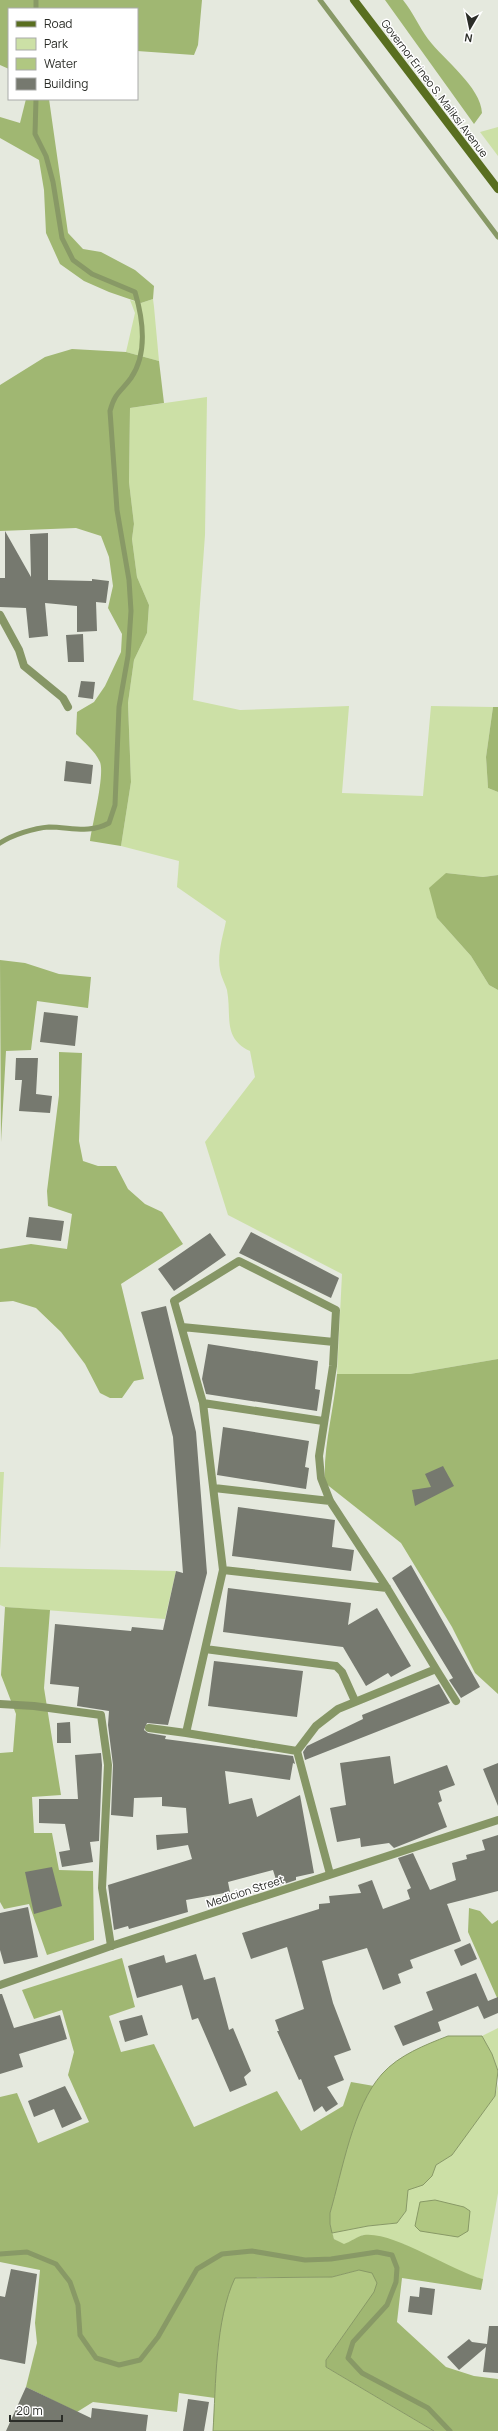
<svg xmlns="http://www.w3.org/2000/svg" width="498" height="2431" font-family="Manrope,sans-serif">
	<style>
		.green { fill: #cce0a6 }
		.forest { fill: #a0b772 }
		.water { fill: #b0c781; stroke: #896 }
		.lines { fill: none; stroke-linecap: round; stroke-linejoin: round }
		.stream { stroke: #896; stroke-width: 5 }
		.building { fill: #76796f }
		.minor { stroke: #869666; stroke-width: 8 }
		.tertiary { stroke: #869666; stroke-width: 8 }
		.secondary { stroke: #596e20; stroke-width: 8 }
		.labels { text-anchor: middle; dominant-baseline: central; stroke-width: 3; stroke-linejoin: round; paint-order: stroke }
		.street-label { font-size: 11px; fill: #2b2d28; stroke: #fff }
	</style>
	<rect width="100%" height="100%" fill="#e5e9de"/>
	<path class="green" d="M 498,127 L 498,156 L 480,132 Z
		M 153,299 L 154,307 L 159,361 L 126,352 L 135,313 L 130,300 L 141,303 Z
		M 207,397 L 205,535 L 193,700 L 240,710 L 349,706 L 342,793 L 423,796 L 431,706 L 493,707 L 486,757 L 488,788 L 498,792 L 498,875 L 483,877 L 446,873 L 437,918 L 471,956 L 489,985 L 498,990 L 498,1359 L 410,1374 L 337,1374 L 342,1274 L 228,1215 L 205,1142 L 255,1077 L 250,1051 C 222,1038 232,1016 227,990 C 225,983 221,977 220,970 C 217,954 223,936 226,921 L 177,887 L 179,861 L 121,846 L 131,782 L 128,703 L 134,660 L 147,633 L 149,605 L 137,577 L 132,539 L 134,524 L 129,482 L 130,408 Z
		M 0,1472 L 4,1472 L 0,1550 Z
		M 0,1567 L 176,1571 L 165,1619 L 5,1607 L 0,1605 Z
		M 498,2028 L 498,2071 L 492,2054 L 482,2036 Z
		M 498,2084 L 498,2193 L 483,2279 L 466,2275 L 403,2244 L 363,2235 L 344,2245 L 334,2239 L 332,2233 L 368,2226 L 397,2223 L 406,2211 L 408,2190 L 432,2176 L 436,2165 L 452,2155 L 495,2096 Z"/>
	<path class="forest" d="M 0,0 L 202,0 L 198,45 L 194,55 L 137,51 L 137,9 L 9,9 L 9,69 L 0,65 Z
		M 385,0 L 403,0 C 413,12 419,27 428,39 C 444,60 481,87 482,113 L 474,124 Z
		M 26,99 L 49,99 L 68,233 L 83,249 L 101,252 L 135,270 L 154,286 L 153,299 L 141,303 L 109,292 L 84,281 L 60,264 L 46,233 L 44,190 L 39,160 L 0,138 L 0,117 L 20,123 Z
		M 72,349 L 126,352 L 159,361 L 164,403 L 130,408 L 129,482 L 134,524 L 132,539 L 137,577 L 149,605 L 147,633 L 134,660 L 128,703 L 131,782 L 121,846 L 90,841 C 92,825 105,775 100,762 C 95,751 84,742 76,734 L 77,712 L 94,702 L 105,686 L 121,652 L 122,634 L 108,608 L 113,586 L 109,557 L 101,536 L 76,528 L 0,531 L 0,385 L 45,357 Z
		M 493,707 L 498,707 L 498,792 L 488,788 L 486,757 Z
		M 446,873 L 483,877 L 498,875 L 498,990 L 489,985 L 471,956 L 437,918 L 429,888 Z
		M 0,960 L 25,963 L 59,974 L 91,977 L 88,1008 L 37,1001 L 31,1050 L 6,1051 L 1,1142 Z
		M 59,1052 L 82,1053 L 79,1141 L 83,1161 L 98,1166 L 116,1166 L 128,1189 L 145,1204 L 162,1212 L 183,1244 L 121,1284 L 144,1379 L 134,1381 L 122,1398 L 110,1398 L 100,1393 L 85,1364 L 61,1332 L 36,1308 L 13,1301 L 0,1302 L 0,1249 L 31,1244 L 67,1249 L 72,1214 L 48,1206 L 47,1191 L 59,1095 Z
		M 498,1359 L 498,1694 L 475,1673 L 452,1627 L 401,1543 L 325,1483 C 323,1446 334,1410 337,1374 L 410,1374 Z
		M 5,1607 L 50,1610 L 44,1688 L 61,1795 L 32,1797 L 34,1833 L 52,1833 L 59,1870 L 93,1871 L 94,1940 L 47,1955 L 29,1904 L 4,1909 L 0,1902 L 0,1753 L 13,1752 L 16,1714 L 1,1675 Z
		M 469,1908 L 480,1911 L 492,1924 L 498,1920 L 498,2000 L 468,1932 Z
		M 122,1958 L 135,2007 L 109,2016 L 121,2052 L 154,2044 L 194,2127 L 277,2091 L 301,2131 L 343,2106 L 351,2082 L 374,2086 L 361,2110 L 330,2213 L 330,2224 L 334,2239 L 344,2244 C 350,2242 358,2236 364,2235 C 393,2231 450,2270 483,2279 L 481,2290 L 402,2278 L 397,2322 L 446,2367 L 474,2376 L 498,2379 L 498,2431 L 434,2431 L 326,2367 L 326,2360 L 365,2304 L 359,2270 L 332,2277 L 257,2277 L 218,2347 L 215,2398 L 179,2393 L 177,2412 L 93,2402 L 77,2412 L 26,2387 L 37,2343 L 35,2323 L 40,2270 L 0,2262 L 0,2097 L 17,2093 L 38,2143 L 89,2122 L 68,2075 L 74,2052 L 62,2010 L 34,2019 L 22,1990 Z"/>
	<path class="water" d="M 448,2036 L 482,2036 L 492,2054 L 498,2071 L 495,2096 L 452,2155 L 436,2165 L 432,2176 L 423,2185 L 408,2190 L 406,2211 L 397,2223 L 368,2226 L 332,2233 L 330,2224 L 330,2213 C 342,2172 353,2106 382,2074 C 399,2055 425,2045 448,2036 Z
		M 435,2200 L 464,2207 L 470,2211 L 468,2231 L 458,2237 L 420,2231 L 415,2226 L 420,2202 Z
		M 359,2270 L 372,2273 L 377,2283 L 374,2292 L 326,2360 L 326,2367 L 434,2431 L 213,2431 C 216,2385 215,2320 235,2278 L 332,2277 Z"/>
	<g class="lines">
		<path class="stream" d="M 320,0 L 498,237
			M 36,9 L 36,0
			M 0,843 C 12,835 34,828 49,827 C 71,827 89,834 109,823 L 115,805 L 119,707 L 128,656 L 131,611 L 129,580 L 117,510 L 110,411 C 115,392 121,392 131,378 C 148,353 143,319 135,292 L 92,274 L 73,260 L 62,238 L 53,182 L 46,156 L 35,134 L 36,99
			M 0,2254 L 27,2252 L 56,2264 L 70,2282 L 78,2305 L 80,2335 L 96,2358 L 119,2365 L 140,2360 L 158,2337 L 197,2269 L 222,2254 L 252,2251 L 305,2260 L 331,2259 L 377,2252 L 392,2255 L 397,2268 L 396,2282 L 387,2305 L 353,2342 L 348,2358 L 362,2373 L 428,2408 L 450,2431"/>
	</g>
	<path class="building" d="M 5,531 L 31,577 L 30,534 L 48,533 L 48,580 L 92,581 L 92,579 L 109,581 L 106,603 L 96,602 L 97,631 L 77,632 L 77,606 L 45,603 L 48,636 L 29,638 L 26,608 L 0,607 L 0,578 L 5,578 Z
		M 83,634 L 84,662 L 68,662 L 66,635 Z
		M 81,681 L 95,682 L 93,699 L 78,697 Z
		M 66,761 L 93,765 L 91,784 L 64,781 Z
		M 44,1012 L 78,1016 L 75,1046 L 40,1042 Z
		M 16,1058 L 38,1058 L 36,1094 L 52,1096 L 50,1113 L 19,1111 L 22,1080 L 15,1080 Z
		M 29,1217 L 64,1221 L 61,1241 L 26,1237 Z
		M 251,1232 L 339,1278 L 331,1298 L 239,1253 Z
		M 210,1233 L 226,1255 L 174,1291 L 158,1269 Z
		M 166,1306 L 196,1432 L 207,1573 L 168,1725 L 147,1723 L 144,1730 L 148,1733 L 166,1736 L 165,1739 L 293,1756 L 295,1764 L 293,1763 L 290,1780 L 225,1771 L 229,1804 L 252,1798 L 257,1817 L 300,1795 L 314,1873 L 296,1877 L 296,1880 L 278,1886 L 273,1870 L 228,1882 L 230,1892 L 186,1900 L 188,1912 L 129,1929 L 128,1926 L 114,1930 L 108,1885 L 192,1859 L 188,1845 L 157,1850 L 156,1835 L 188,1833 L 186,1808 L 162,1806 L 162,1797 L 134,1798 L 133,1817 L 111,1815 L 113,1765 L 108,1725 L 109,1711 L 77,1706 L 79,1687 L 50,1684 L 55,1624 L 131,1631 L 132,1627 L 163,1630 L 176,1571 L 183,1573 L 173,1437 L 141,1312 Z
		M 208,1344 L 318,1361 L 315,1389 L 320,1390 L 317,1411 L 206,1394 L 202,1379 Z
		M 223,1427 L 309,1441 L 305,1467 L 309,1468 L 306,1489 L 217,1475 Z
		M 443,1466 L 454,1486 L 415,1506 L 412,1490 L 431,1487 L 425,1474 Z
		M 238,1507 L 335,1520 L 332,1547 L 354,1550 L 351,1571 L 232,1556 Z
		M 411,1565 L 480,1687 L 461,1698 L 449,1680 L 453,1678 L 392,1578 Z
		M 228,1588 L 351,1603 L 348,1625 L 377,1608 L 411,1666 L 391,1677 L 388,1673 L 366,1686 L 343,1647 L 223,1632 Z
		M 214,1661 L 303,1671 L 297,1717 L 208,1706 Z
		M 439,1684 L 450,1703 L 305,1760 L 303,1752 L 307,1746 L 363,1719 L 362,1715 Z
		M 70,1722 L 71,1743 L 57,1743 L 57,1723 Z
		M 101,1753 L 102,1765 L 99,1841 L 90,1842 L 93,1862 L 62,1867 L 59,1852 L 70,1850 L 65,1824 L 39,1823 L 39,1799 L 78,1799 L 75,1755 Z
		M 390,1756 L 394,1784 L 447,1765 L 455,1785 L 439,1791 L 442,1801 L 438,1803 L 447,1827 L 394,1848 L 389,1843 L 361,1847 L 360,1838 L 337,1842 L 330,1808 L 346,1805 L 340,1763 Z
		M 498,1763 L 498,1806 L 483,1769 Z
		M 498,1835 L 498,1891 L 447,1904 L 461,1941 L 410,1960 L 413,1968 L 398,1974 L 401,1983 L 383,1990 L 367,1948 L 322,1961 L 333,2003 L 351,2050 L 334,2056 L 344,2080 L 327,2087 L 338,2104 L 326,2112 L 322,2106 L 314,2112 L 301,2079 L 299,2080 L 277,2031 L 279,2031 L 275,2020 L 304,2009 L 287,1947 L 251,1959 L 242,1933 L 319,1909 L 319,1904 L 330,1903 L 329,1896 L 361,1893 L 358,1885 L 372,1880 L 383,1909 L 410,1899 L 407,1890 L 411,1888 L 398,1858 L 413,1853 L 430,1890 L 456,1880 L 452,1863 L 467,1859 L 466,1855 L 485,1850 L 482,1840 Z
		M 52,1867 L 62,1906 L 34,1914 L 25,1872 Z
		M 28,1907 L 38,1957 L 4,1964 L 0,1950 L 0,1913 Z
		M 470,1943 L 477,1959 L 461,1966 L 454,1950 Z
		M 196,1954 L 204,1980 L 215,1977 L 229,2030 L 233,2028 L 251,2071 L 244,2077 L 247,2085 L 230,2092 L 198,2018 L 192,2020 L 182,1985 L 137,1998 L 128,1966 L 164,1955 L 166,1963 Z
		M 476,1973 L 488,2001 L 498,1997 L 498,2013 L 484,2019 L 478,2006 L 438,2022 L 441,2031 L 403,2046 L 394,2026 L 433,2010 L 426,1992 Z
		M 0,1994 L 2,1994 L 14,2028 L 60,2015 L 67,2039 L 19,2054 L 23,2067 L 0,2074 Z
		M 142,2015 L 148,2035 L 125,2042 L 119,2021 Z
		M 65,2086 L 82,2119 L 62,2128 L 54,2109 L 34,2117 L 28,2101 Z
		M 11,2269 L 37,2274 L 25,2364 L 0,2359 L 0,2296 L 5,2297 Z
		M 420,2287 L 435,2289 L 432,2315 L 408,2312 L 410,2296 L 419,2297 Z
		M 489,2326 L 498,2326 L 498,2373 L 483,2372 L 486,2347 L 459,2370 L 447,2357 L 469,2339 L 472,2342 L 487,2344 Z
		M 26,2387 L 91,2418 L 92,2408 L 148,2415 L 146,2431 L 6,2431 Z
		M 188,2399 L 209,2402 L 204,2431 L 183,2431 Z"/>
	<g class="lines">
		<path class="minor" d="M 0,615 L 19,650 L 24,666 L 63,698 L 68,707
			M 239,1261 L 336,1310 L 333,1366 L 319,1456 L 321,1478 L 330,1501 L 387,1588 L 436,1669 L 338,1709 L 316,1726 L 297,1751 L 186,1733 L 223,1570 L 203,1403 L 174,1301 Z
			M 182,1327 L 334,1342
			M 203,1403 L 323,1421
			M 214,1488 L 330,1501
			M 223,1570 L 387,1588
			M 205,1649 L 336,1666 L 342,1672 L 355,1701
			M 436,1669 L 456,1701
			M 0,1704 L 34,1706 L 101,1715 L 108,1765 L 102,1888 L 111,1946
			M 149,1728 L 186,1733
			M 297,1751 L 330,1874"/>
		<path class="tertiary" d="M 0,1985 L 111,1946 L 498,1820"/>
		<path class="secondary" d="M 354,0 L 498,189"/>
	</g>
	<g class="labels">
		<g class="street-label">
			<text transform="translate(435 88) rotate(53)">Governor Erineo S. Maliksi Avenue</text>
			<text transform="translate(245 1891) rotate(-18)">Medicion Street</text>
		</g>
	</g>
	<rect x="8" y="8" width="130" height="92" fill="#ffffff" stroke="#aaaba9"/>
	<rect x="16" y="21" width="20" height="6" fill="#596e20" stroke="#aaaba9"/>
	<text x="44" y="28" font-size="12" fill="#2b2d28">Road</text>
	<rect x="16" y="38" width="20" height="12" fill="#cce0a6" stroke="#aaaba9"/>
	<text x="44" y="48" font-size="12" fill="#2b2d28">Park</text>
	<rect x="16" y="58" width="20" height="12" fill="#b0c781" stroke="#aaaba9"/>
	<text x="44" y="68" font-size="12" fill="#2b2d28">Water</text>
	<rect x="16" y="78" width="20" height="12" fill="#76796f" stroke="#aaaba9"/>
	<text x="44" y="88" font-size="12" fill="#2b2d28">Building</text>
	<g transform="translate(470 28) rotate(189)" stroke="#ffffff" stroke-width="3" paint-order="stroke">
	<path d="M0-3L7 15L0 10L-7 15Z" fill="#2b2d28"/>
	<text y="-6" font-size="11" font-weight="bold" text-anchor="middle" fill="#2b2d28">N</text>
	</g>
	<path d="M10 2415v6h52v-6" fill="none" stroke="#2b2d28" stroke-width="2"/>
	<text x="16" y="2415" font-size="12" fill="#2b2d28" stroke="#ffffff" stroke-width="3" paint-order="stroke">20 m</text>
</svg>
